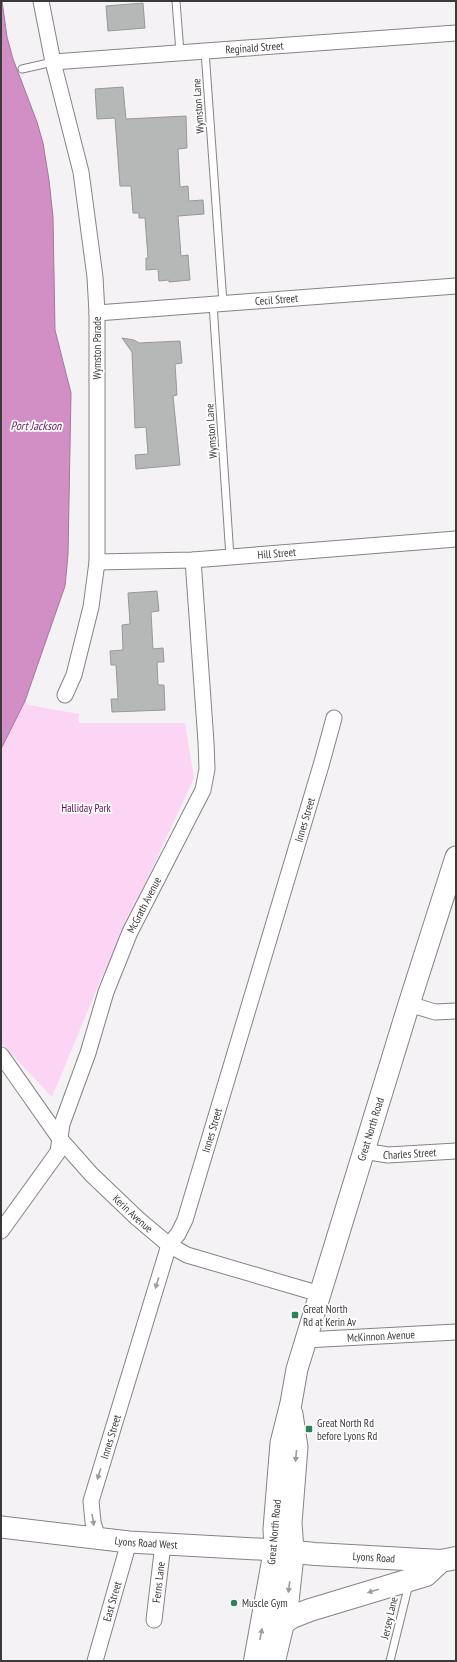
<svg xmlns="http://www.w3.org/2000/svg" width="457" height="1662" font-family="'PT Sans Narrow',sans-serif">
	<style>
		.green { fill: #fdd5f4 }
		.water { fill: #d28fc6; stroke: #a5769c }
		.building { fill: #b5b8b6; stroke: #979a98 }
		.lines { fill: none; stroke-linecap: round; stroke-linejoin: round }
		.service-casing { stroke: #868385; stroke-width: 9 }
		.minor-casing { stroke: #868385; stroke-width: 17 }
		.secondary-casing { stroke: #868385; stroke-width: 23 }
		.primary-casing { stroke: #868385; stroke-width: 24 }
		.service { stroke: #fff; stroke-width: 7 }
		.minor { stroke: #fff; stroke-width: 15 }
		.secondary { stroke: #fff; stroke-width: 21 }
		.primary { stroke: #fff; stroke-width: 22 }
		.oneway { fill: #9d9c9d }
		.poi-dot { fill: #2f8457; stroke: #fff; stroke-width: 1.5 }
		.labels { text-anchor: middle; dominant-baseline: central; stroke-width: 3.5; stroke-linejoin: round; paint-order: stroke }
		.street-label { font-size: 11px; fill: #3b3a3b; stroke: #fff }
		.park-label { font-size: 11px; fill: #5f0e56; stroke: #fff }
		.poi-label { font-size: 11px; fill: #3b3a3b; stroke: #fff; text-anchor: start }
		.water-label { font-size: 12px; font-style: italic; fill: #74256a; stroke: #fff }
	</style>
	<rect width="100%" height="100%" fill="#f5f2f5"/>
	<path class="green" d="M 25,701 L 29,705 L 79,714 L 78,723 L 185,723 L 194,778 L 101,979 L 52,1097 L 1,1043 L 1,749 Z"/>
	<path class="water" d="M 1,1 L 2,1 L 7,37 L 13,59 L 37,122 L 43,143 L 49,180 L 53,217 L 55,330 L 71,393 L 68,555 L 65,586 L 25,701 L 1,749 Z"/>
	<path class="building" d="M 143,3 L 145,28 L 108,31 L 106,6 Z
		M 123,87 L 126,119 L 186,116 L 187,148 L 178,149 L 180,187 L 188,186 L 189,201 L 203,200 L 204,214 L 178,216 L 181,256 L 188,255 L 190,280 L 169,282 L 169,280 L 159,281 L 158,269 L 146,270 L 146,258 L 148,258 L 145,218 L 139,218 L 139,213 L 133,213 L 131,186 L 120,186 L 115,118 L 97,119 L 95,89 Z
		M 122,338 L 134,340 L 139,343 L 180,341 L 182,363 L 175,364 L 177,395 L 173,396 L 180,465 L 136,469 L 135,455 L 148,454 L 146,427 L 135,428 L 132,352 Z
		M 157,591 L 159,611 L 151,612 L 153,649 L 163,648 L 164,662 L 157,662 L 158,685 L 164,685 L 165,710 L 112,712 L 111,699 L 118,699 L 116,665 L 111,665 L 110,651 L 123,650 L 122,625 L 130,624 L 128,593 Z"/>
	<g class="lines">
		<g class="service-casing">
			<path id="service" d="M 176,1 L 180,53
				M 205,51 L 223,303
				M 22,69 L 53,62
				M 213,304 L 230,557
				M 390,1661 L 409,1584"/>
		</g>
		<g class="minor-casing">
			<g id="minor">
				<path d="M 41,1 L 53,62 L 81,172 L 95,277 L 97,313 L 97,562 L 91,607 L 74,675 L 65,695"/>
				<path id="s1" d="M 53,62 L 456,33"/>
				<path id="s2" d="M 97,313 L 456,286"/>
				<path id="s3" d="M 97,562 L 193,560 L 456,539"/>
				<path d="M 409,1004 L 435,1012 L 456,1011"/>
				<path id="s4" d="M 1,1055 L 60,1139 L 91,1174 L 137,1218 L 169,1245 L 187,1255 L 320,1294"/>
				<path id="s5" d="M 363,1151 L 388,1155 L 456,1151"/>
				<path id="s6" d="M 1,1231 L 58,1152 L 62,1124 L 88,1053 L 106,992 L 130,932 L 203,790 L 207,769 L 206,742 L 193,560"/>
				<path id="s7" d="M 305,1340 L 456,1332"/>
				<path id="s8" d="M 98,1539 L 93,1522 L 91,1501 L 169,1245 L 178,1234 L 185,1220 L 322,762 L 334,718"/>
				<path id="s9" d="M 154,1620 L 163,1544"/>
				<path id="s10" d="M 95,1661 L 129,1542"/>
			</g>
		</g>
		<g class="secondary-casing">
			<g id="secondary">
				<path d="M 292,1414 L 297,1447 L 291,1523 L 293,1551"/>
				<path id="s11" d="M 1,1527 L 129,1542 L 275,1550 L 274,1529 L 281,1443 L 291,1403 L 297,1369 L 409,1004 L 456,857"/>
			</g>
		</g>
		<g class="primary-casing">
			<g id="primary">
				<path d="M 283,1623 L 292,1617 L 310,1610 L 426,1575 L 441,1561"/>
				<path id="s12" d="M 255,1661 L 275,1550 L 315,1554 L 441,1561 L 456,1558"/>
				<path d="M 274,1661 L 287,1606 L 293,1551"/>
			</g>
		</g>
		<use href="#service" class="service"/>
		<use href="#minor" class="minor"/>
		<use href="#secondary" class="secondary"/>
		<use href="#primary" class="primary"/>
	</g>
	<defs><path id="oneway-solid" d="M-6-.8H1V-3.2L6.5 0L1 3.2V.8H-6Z"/></defs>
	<g class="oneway">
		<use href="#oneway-solid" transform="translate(157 1283) rotate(107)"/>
		<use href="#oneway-solid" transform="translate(296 1456) rotate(95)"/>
		<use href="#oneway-solid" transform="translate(99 1474) rotate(107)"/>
		<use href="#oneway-solid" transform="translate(93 1520) rotate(81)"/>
		<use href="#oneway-solid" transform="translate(289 1587) rotate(97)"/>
		<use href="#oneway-solid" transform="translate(373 1591) rotate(163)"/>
		<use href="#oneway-solid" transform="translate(261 1634) rotate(-79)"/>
	</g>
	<g class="poi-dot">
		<rect x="291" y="1311" width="8" height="8" rx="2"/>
		<rect x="305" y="1425" width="8" height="8" rx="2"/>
		<circle cx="234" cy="1603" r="4"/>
	</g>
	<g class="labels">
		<g class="street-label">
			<text stroke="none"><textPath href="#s1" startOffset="202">Reginald Street</textPath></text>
			<text transform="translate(198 106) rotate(-94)">Wymston Lane</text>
			<text stroke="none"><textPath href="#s2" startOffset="180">Cecil Street</textPath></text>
			<text transform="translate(97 348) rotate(-90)">Wymston Parade</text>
			<text transform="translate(211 431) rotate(-94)">Wymston Lane</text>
			<text stroke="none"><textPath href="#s3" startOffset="180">Hill Street</textPath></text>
			<text stroke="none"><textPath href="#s8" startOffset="754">Innes Street</textPath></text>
			<text stroke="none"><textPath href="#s6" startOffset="360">McGrath Avenue</textPath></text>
			<text stroke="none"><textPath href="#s11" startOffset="709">Great North Road</textPath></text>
			<text stroke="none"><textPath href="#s8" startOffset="430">Innes Street</textPath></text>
			<text stroke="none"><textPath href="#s5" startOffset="47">Charles Street</textPath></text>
			<text stroke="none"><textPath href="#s4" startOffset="207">Kerin Avenue</textPath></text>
			<text stroke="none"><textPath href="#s7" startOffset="76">McKinnon Avenue</textPath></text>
			<text stroke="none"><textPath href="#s8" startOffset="106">Innes Street</textPath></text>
			<text transform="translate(274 1532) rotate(-85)">Great North Road</text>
			<text stroke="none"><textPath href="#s11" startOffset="146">Lyons Road West</textPath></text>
			<text stroke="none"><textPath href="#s12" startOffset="212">Lyons Road</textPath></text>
			<text stroke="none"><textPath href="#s9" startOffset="38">Ferns Lane</textPath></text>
			<text stroke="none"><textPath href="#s10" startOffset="62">East Street</textPath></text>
			<text transform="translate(389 1618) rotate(-77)">Jersey Lane</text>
		</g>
		<g class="park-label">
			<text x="86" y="808">Halliday Park</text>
		</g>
		<g class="poi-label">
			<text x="303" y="1309">Great North<tspan x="303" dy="13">Rd at Kerin Av</tspan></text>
			<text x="317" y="1423">Great North Rd<tspan x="317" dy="13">before Lyons Rd</tspan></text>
			<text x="242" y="1603">Muscle Gym</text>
		</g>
		<g class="water-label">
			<text x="36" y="425">Port Jackson</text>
		</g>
	</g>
	<rect width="457" height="1662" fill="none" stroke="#3b3a3b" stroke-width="4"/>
</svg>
